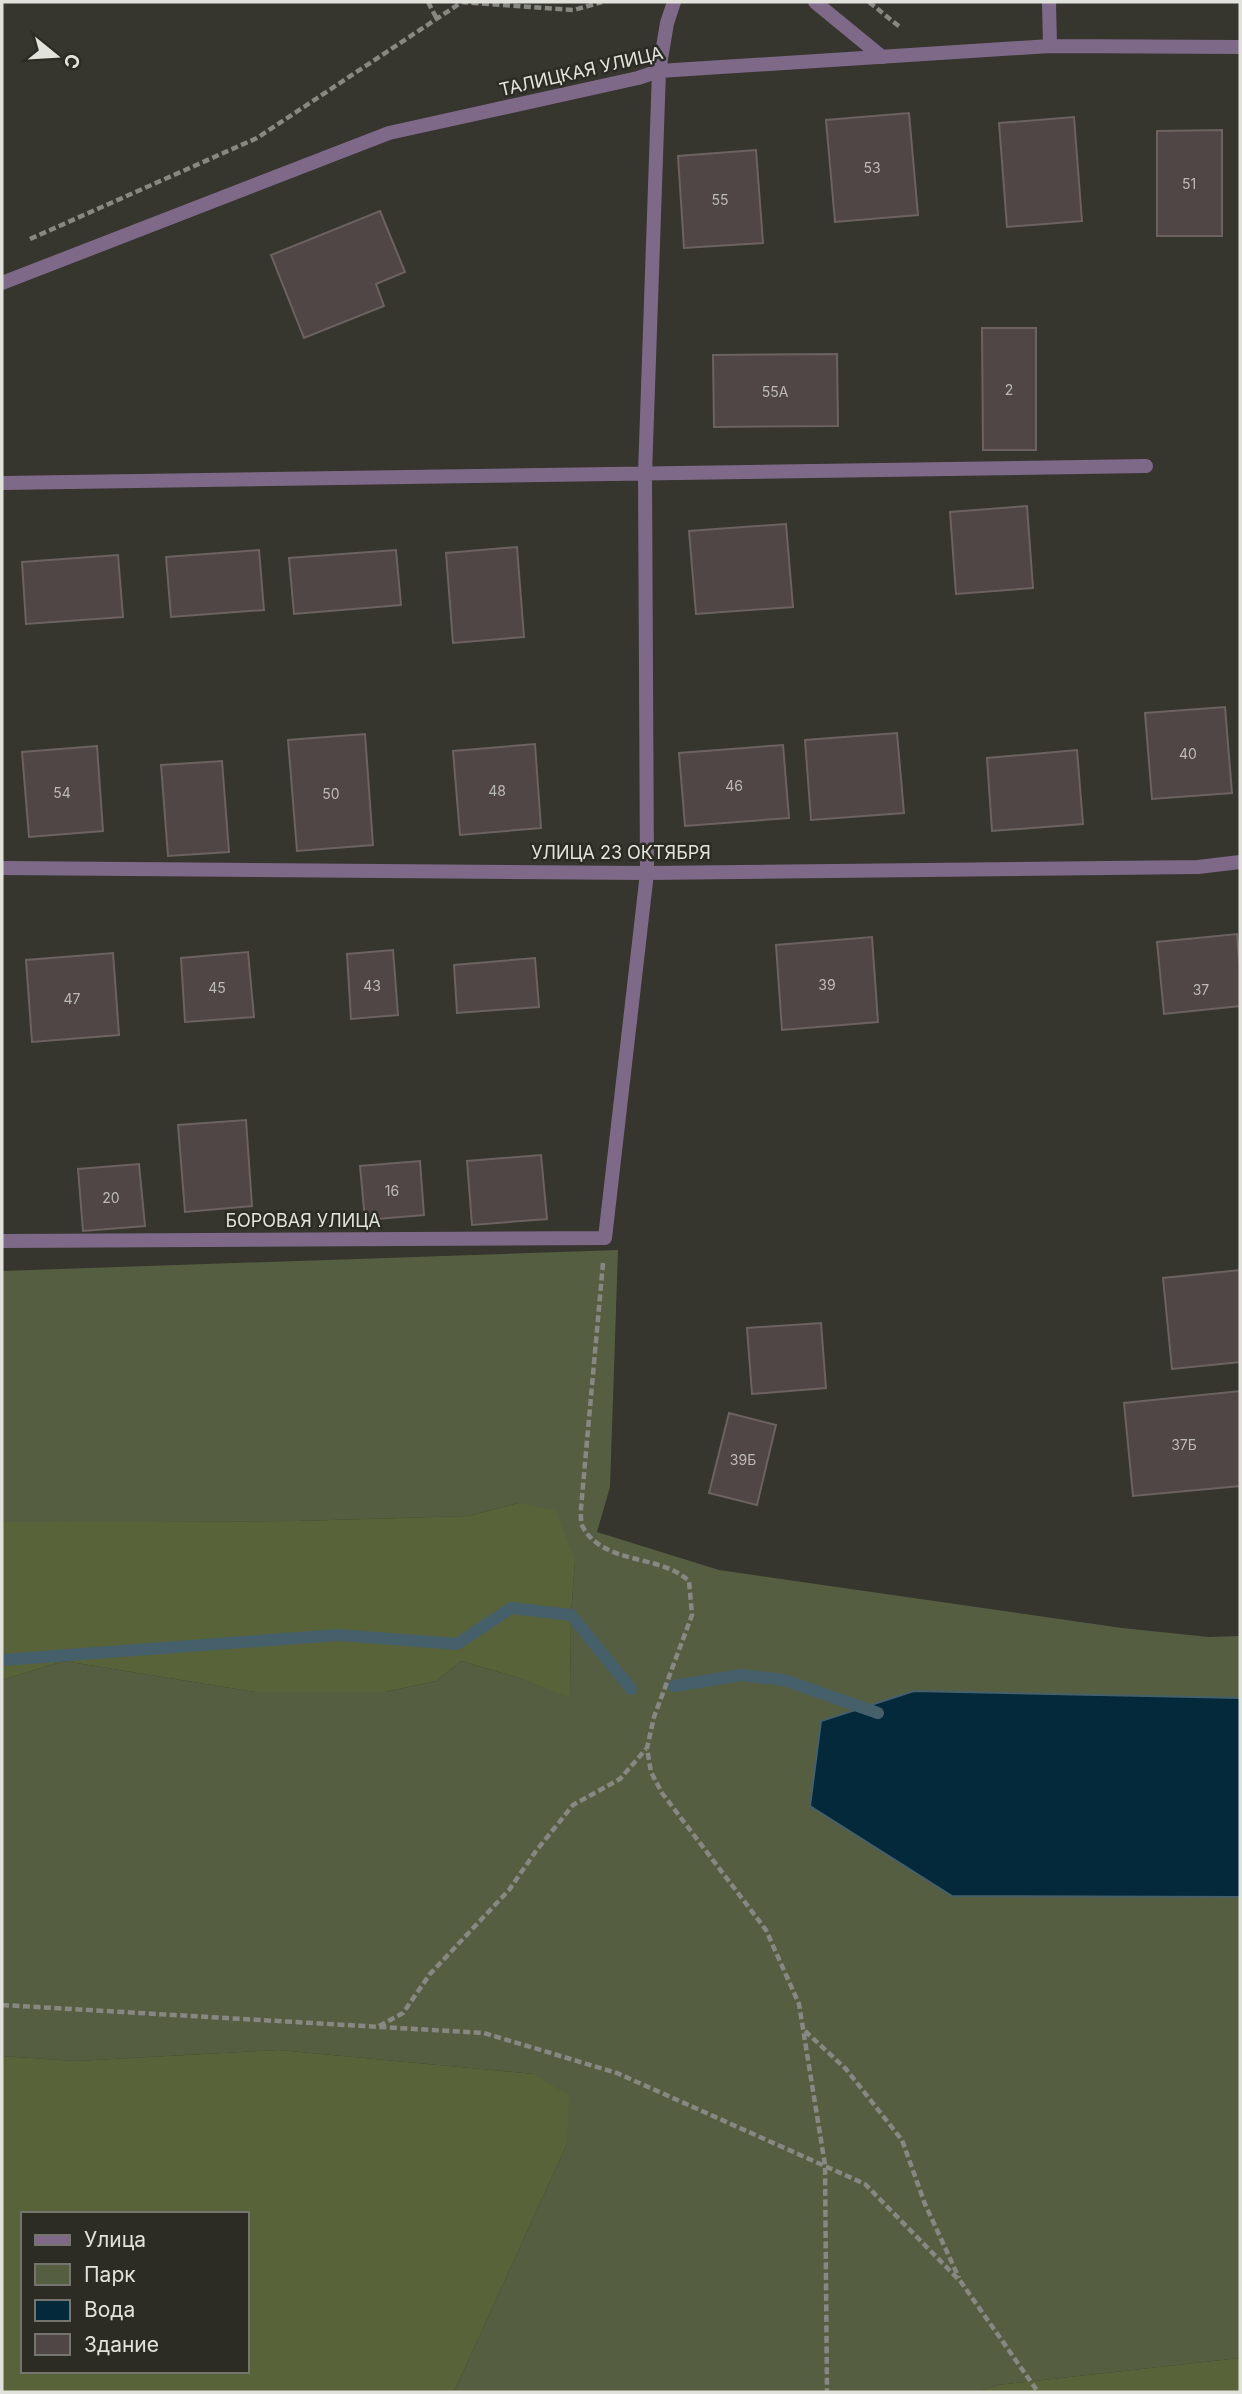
<svg xmlns="http://www.w3.org/2000/svg" width="1242" height="2394" font-family="Inter,sans-serif">
	<style>
		.green { fill: #565e42 }
		.forest { fill: #586339; fill-rule: evenodd }
		.water { fill: #03293a; stroke: #46606b; stroke-width: 2 }
		.lines { fill: none; stroke-linecap: round; stroke-linejoin: round }
		.stream { stroke: #46606b; stroke-width: 12 }
		.building { fill: #4f4645; stroke: #6c6261; stroke-width: 2 }
		.path { stroke: #888882; stroke-width: 4.5; stroke-dasharray: 7 3.5; stroke-linecap: butt }
		.service { stroke: #7f6989; stroke-width: 14 }
		.minor { stroke: #7f6989; stroke-width: 14 }
		.labels { text-anchor: middle; dominant-baseline: central; stroke-width: 5; stroke-linejoin: round; paint-order: stroke }
		.number-label { font-size: 14px; fill: #bdbbb7 }
		.street-label { font-size: 18px; fill: #e2e2dd; stroke: #2c2b24 }
	</style>
	<rect width="100%" height="100%" fill="#36352e"/>
	<path class="green" d="M 618,1250 L 610,1487 L 597,1532 L 719,1570 L 1122,1628 L 1209,1637 L 1240,1636 L 1240,2358 L 997,2385 L 977,2392 L 454,2392 L 567,2144 L 534,2074 L 279,2050 L 75,2061 L 2,2056 L 2,1680 L 64,1661 L 255,1692 L 385,1692 L 436,1681 L 461,1661 L 519,1678 L 570,1697 L 571,1615 L 575,1561 L 519,1503 L 468,1516 L 297,1521 L 2,1523 L 2,1271 Z"/>
	<path class="forest" d="M 519,1503 L 556,1511 L 575,1561 L 571,1615 L 570,1698 L 519,1678 L 461,1661 L 436,1681 L 385,1692 L 255,1692 L 64,1661 L 2,1680 L 3,1522 L 297,1521 L 468,1516 Z
		M 279,2050 L 534,2074 L 569,2096 L 567,2144 L 454,2392 L 2,2392 L 2,2056 L 75,2061 ZM 23,2214 L 247,2214 L 247,2371 L 23,2371 Z
		M 1240,2358 L 1240,2392 L 977,2392 L 997,2385 Z"/>
	<path class="water" d="M 914,1691 L 1240,1698 L 1240,1897 L 952,1896 L 810,1806 L 821,1721 Z"/>
	<g class="lines">
		<path class="stream" d="M 2,1660 L 338,1635 L 457,1644 L 511,1608 L 571,1615 L 631,1689
			M 674,1686 L 741,1675 L 784,1680 L 878,1713"/>
	</g>
	<path class="building" d="M 909,113 L 918,215 L 835,222 L 826,120 Z
		M 1074,117 L 1082,221 L 1007,227 L 999,123 Z
		M 1222,130 L 1222,236 L 1157,236 L 1157,131 Z
		M 756,150 L 763,243 L 684,248 L 678,156 Z
		M 380,211 L 405,272 L 376,284 L 384,306 L 304,338 L 271,255 Z
		M 982,328 L 1036,328 L 1036,450 L 983,450 Z
		M 837,354 L 838,426 L 714,427 L 713,355 Z
		M 1027,506 L 1033,588 L 956,594 L 950,512 Z
		M 786,524 L 793,607 L 696,614 L 689,531 Z
		M 517,547 L 524,637 L 453,643 L 446,553 Z
		M 259,550 L 264,610 L 171,617 L 166,557 Z
		M 396,550 L 401,605 L 294,614 L 289,558 Z
		M 118,555 L 123,617 L 26,624 L 22,562 Z
		M 1225,707 L 1232,793 L 1152,799 L 1145,713 Z
		M 897,733 L 904,813 L 811,820 L 805,740 Z
		M 365,734 L 373,845 L 297,851 L 288,740 Z
		M 535,744 L 541,828 L 460,835 L 453,751 Z
		M 783,745 L 789,818 L 685,826 L 679,753 Z
		M 97,746 L 103,831 L 29,837 L 22,752 Z
		M 1077,750 L 1083,824 L 992,831 L 987,758 Z
		M 222,761 L 229,852 L 168,856 L 161,765 Z
		M 1237,934 L 1240,971 L 1240,1006 L 1164,1014 L 1157,942 Z
		M 872,937 L 878,1022 L 782,1030 L 776,945 Z
		M 393,950 L 398,1015 L 351,1019 L 347,954 Z
		M 248,952 L 254,1017 L 185,1022 L 181,958 Z
		M 113,953 L 119,1035 L 32,1042 L 26,960 Z
		M 535,958 L 539,1007 L 457,1013 L 454,965 Z
		M 246,1120 L 252,1206 L 185,1212 L 178,1125 Z
		M 541,1155 L 547,1219 L 472,1225 L 467,1161 Z
		M 420,1161 L 424,1215 L 365,1220 L 360,1166 Z
		M 139,1164 L 145,1226 L 83,1231 L 78,1169 Z
		M 1240,1270 L 1240,1362 L 1172,1369 L 1163,1278 Z
		M 821,1323 L 826,1388 L 752,1394 L 747,1328 Z
		M 1240,1391 L 1240,1486 L 1133,1496 L 1124,1403 Z
		M 729,1413 L 776,1425 L 757,1505 L 709,1493 Z"/>
	<g class="lines">
		<path class="path" d="M 428,2 L 437,19
			M 869,2 L 901,28
			M 30,239 L 257,138 L 462,2 L 574,10 L 602,2
			M 603,1263 L 581,1508 C 581,1514 580,1524 584,1529 C 606,1565 660,1554 689,1581 L 692,1615 L 654,1717 L 647,1748 L 651,1772 L 662,1793 L 766,1930 L 799,2004 L 825,2165 L 827,2392
			M 2,2005 L 484,2033 L 617,2073 L 865,2184 L 961,2282 L 1038,2392
			M 379,2026 L 403,2013 L 430,1974 L 509,1890 L 536,1851 L 573,1805 L 620,1779 L 646,1749
			M 805,2031 L 846,2069 L 902,2140 L 925,2204 L 959,2278"/>
		<path class="service" d="M 815,2 L 882,57
			M 659,71 L 667,23 L 674,2"/>
		<path class="minor" d="M 1049,2 L 1050,46
			M 2,283 L 389,133 L 638,78 L 659,71 L 1050,46 L 1240,47
			M 2,483 L 1146,466
			M 2,868 L 647,873 L 1198,867 L 1240,862
			M 2,1241 L 605,1238 L 647,873 L 645,474 L 659,71"/>
	</g>
	<g class="labels">
		<g class="number-label">
			<text x="872" y="167">53</text>
			<text x="1189" y="183">51</text>
			<text x="720" y="199">55</text>
			<text x="1009" y="389">2</text>
			<text x="775" y="391">55А</text>
			<text x="1188" y="753">40</text>
			<text x="734" y="785">46</text>
			<text x="497" y="790">48</text>
			<text x="62" y="792">54</text>
			<text x="331" y="793">50</text>
			<text x="827" y="984">39</text>
			<text x="372" y="985">43</text>
			<text x="217" y="987">45</text>
			<text x="1201" y="989">37</text>
			<text x="72" y="998">47</text>
			<text x="392" y="1190">16</text>
			<text x="111" y="1197">20</text>
			<text x="1184" y="1444">37Б</text>
			<text x="743" y="1459">39Б</text>
		</g>
		<g class="street-label">
			<text transform="translate(581 71) rotate(-13)">ТАЛИЦКАЯ УЛИЦА</text>
			<text x="621" y="852">УЛИЦА 23 ОКТЯБРЯ</text>
			<text x="303" y="1220">БОРОВАЯ УЛИЦА</text>
		</g>
	</g>
	<rect width="1242" height="2394" fill="none" stroke="#e2e2dd" stroke-width="7"/>
	<rect x="21" y="2212" width="228" height="161" fill="#2c2b24" stroke="#75746e" stroke-width="2"/>
	<rect x="35" y="2235" width="35" height="10" fill="#7f6989" stroke="#75746e" stroke-width="2"/>
	<text x="84" y="2247" font-size="21" fill="#e2e2dd">Улица</text>
	<rect x="35" y="2264" width="35" height="21" fill="#565e42" stroke="#75746e" stroke-width="2"/>
	<text x="84" y="2282" font-size="21" fill="#e2e2dd">Парк</text>
	<rect x="35" y="2300" width="35" height="21" fill="#03293a" stroke="#75746e" stroke-width="2"/>
	<text x="84" y="2317" font-size="21" fill="#e2e2dd">Вода</text>
	<rect x="35" y="2334" width="35" height="21" fill="#4f4645" stroke="#75746e" stroke-width="2"/>
	<text x="84" y="2352" font-size="21" fill="#e2e2dd">Здание</text>
	<g transform="translate(56 56) rotate(108)" stroke="#2c2b24" stroke-width="5" paint-order="stroke">
	<path d="M0-5L12 26L0 18L-12 26Z" fill="#e2e2dd"/>
	<text y="-10" font-size="19" font-weight="bold" text-anchor="middle" fill="#e2e2dd">С</text>
	</g>
</svg>
